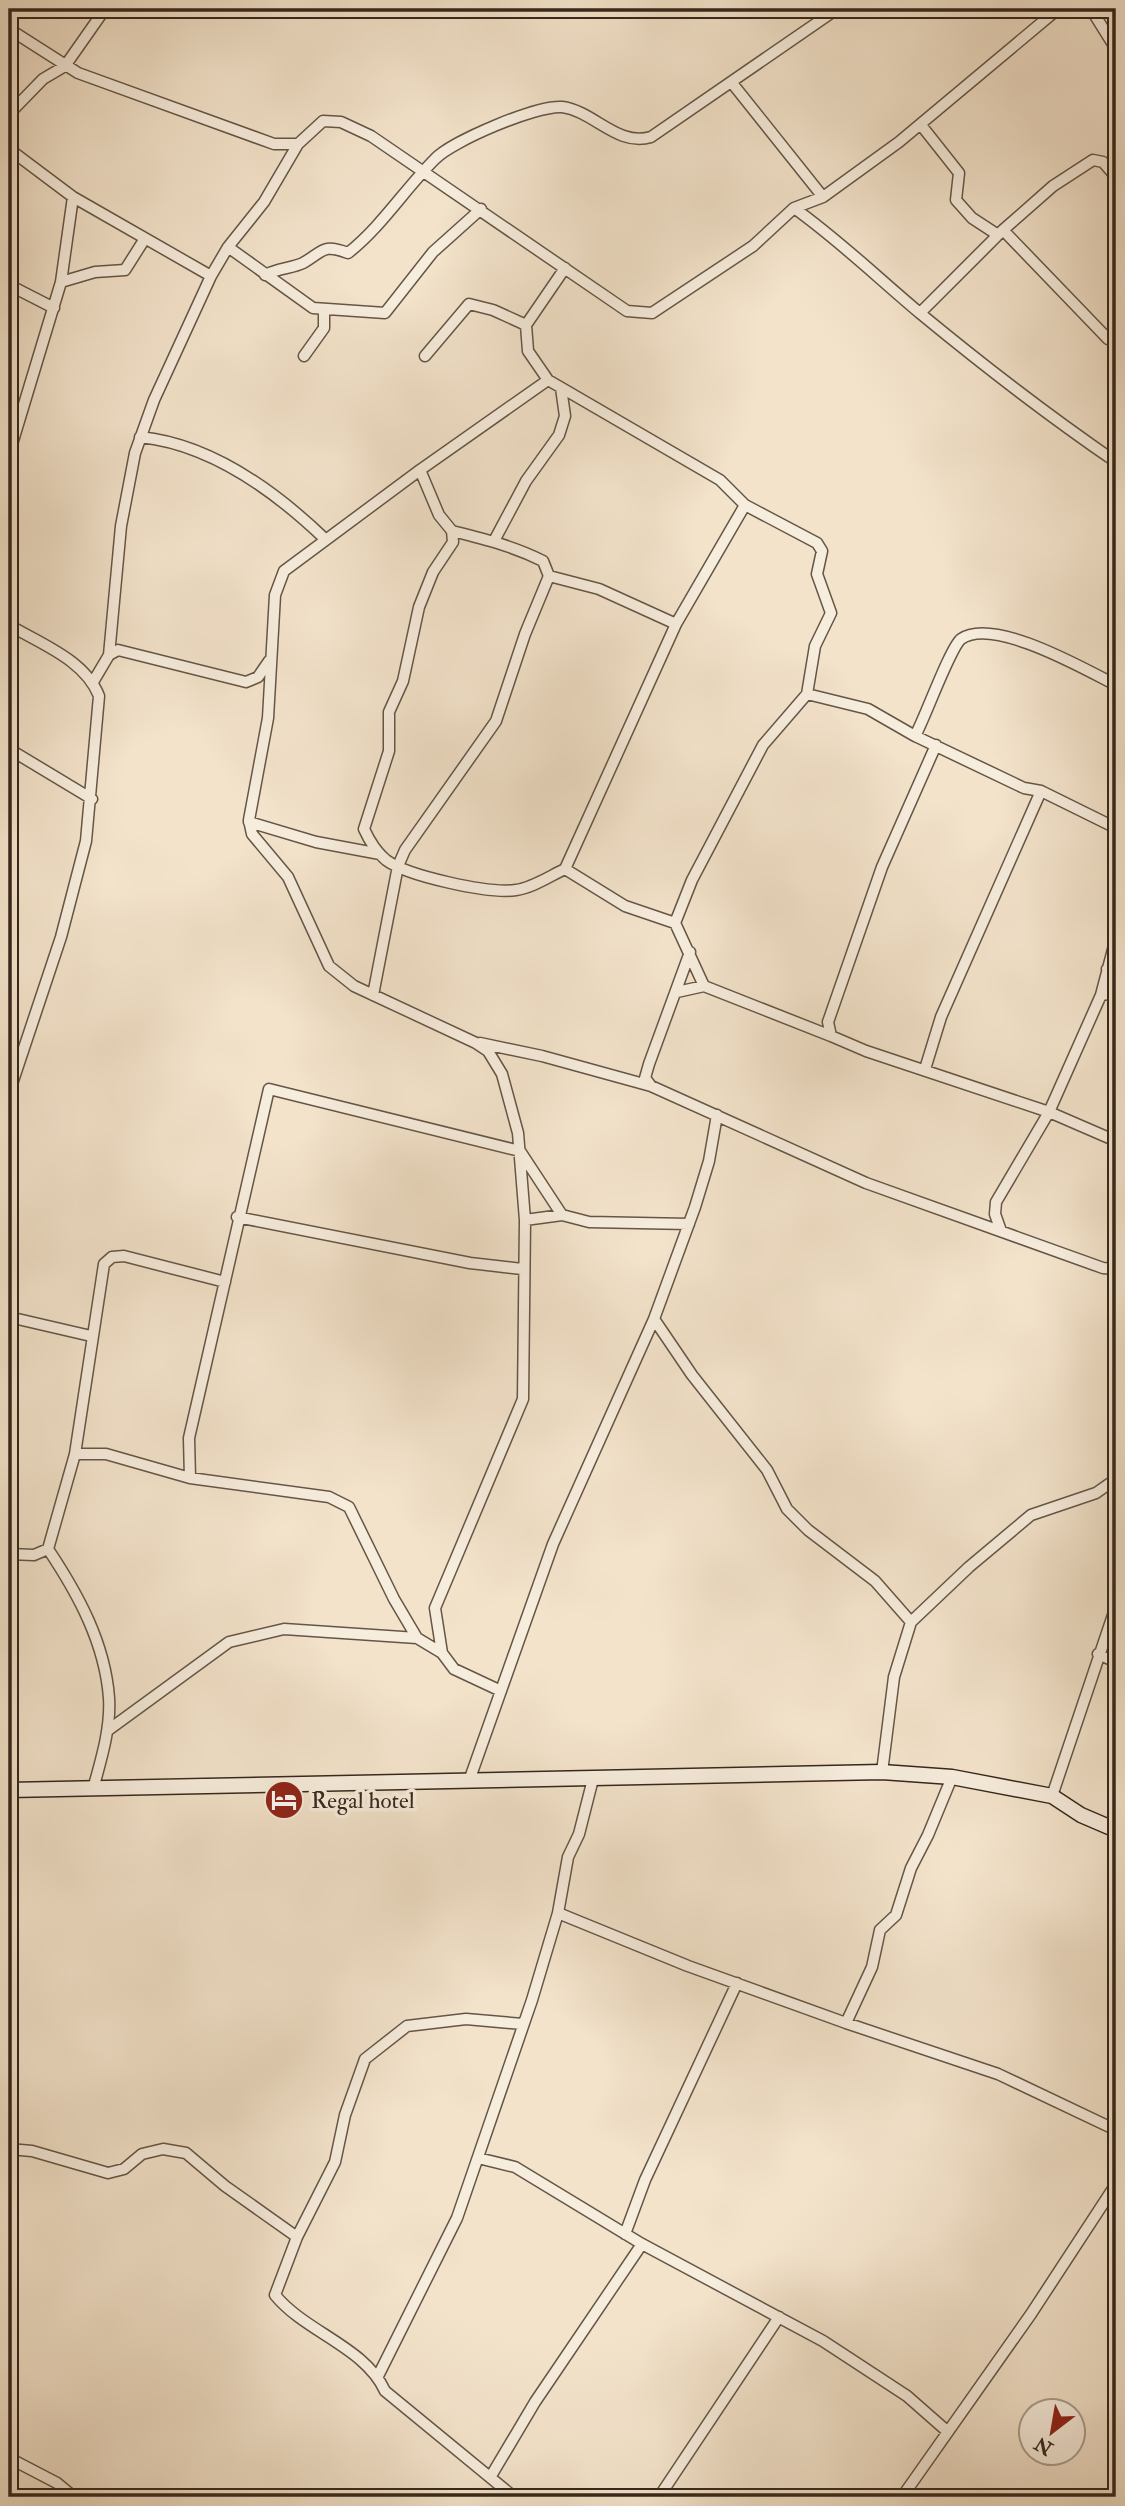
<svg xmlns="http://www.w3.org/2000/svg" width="1125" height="2506" font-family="'IM FELL Double Pica',serif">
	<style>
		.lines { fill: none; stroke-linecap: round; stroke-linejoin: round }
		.street-casing { stroke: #645647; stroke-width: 13 }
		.secondary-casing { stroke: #35271b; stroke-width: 17 }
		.street { stroke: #f7eddd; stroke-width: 10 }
		.secondary { stroke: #f7eddd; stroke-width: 14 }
		.labels { text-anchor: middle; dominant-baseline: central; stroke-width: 7; stroke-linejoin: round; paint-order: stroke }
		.poi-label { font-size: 23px; fill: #35271b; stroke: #f7eddd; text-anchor: start }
	</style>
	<rect width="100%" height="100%" fill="#f3e3cb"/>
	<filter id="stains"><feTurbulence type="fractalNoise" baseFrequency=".00286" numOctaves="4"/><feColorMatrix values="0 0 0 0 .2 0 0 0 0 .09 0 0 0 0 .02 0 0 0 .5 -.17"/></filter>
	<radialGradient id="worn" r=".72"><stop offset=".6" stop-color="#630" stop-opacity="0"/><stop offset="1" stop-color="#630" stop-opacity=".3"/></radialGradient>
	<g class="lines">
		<g class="street-casing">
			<path id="street" d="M 1091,9 L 1116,49
				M 9,29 L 78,73 L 274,144 L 298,144
				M 732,83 L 823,197
				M 9,114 L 43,79 L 65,66 L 105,9
				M 921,125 L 959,173 L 956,200 L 972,218 L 998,235
				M 9,149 L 73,197 L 211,276
				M 794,208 C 839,240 878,278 921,314 C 984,366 1049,416 1116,462
				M 1003,230 L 1108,339
				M 228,247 L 313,308 L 385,313 L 433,252 L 481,209
				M 265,275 C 278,268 293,268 303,263 C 323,252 322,243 348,253 C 382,226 404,190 435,159 C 452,141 537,105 562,107 C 594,111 617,147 651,137 L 837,9
				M 61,282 L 95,272 L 125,270 L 144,240
				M 9,285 L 54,308
				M 920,313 L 1003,230 L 1053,186 L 1093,160 L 1103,162 L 1116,177
				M 304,356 L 324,328 L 324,310
				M 425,356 L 469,304 L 493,310 L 526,325
				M 548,380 L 528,351 L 526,325 L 565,268
				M 140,437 C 210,444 276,492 325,539
				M 9,454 L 61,282 L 73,197
				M 420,470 L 439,515 L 452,531 L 453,542 L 433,572 L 419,607 L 403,681 L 389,712 L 389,751 L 364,829 C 369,840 376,852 386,860 C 407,876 489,894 516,890 C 532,888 550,876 565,869 L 625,906 L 675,923 L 704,986 L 831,1036
				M 494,541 L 526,481 L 559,435 L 565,416 L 561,388
				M 549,576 L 599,589 L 676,624 L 565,869
				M 676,624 L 745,505
				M 9,625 C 41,644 85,660 99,696 L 86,841 L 61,937 L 9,1093
				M 109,655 L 121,526 L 135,453 L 154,400 L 211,276 L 228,247 L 264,202 L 298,144 L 323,121 L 341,122 L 371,136 L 627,311 L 652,313 L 753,246 L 794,208 L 823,197 L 899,142 L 1058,9
				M 93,682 L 109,655 L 118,650 L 246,682 L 258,677 L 269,661
				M 1116,685 C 1086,670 993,616 961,639 C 950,648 925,718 915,736 L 1024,788 L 1041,791 L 1116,828
				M 807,694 L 868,709 L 915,736
				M 936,745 L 882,867 L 828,1022 L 831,1036 L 866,1051 L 1049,1112 L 1101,995 L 1116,938
				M 9,749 L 92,799
				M 249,822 L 316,842 L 380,854
				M 690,952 L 649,1064 L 645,1078 L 651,1086 L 866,1183 L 1103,1268 L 1116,1269
				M 1107,969 L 1116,984
				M 677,992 L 704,986
				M 373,995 L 398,866 L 405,850 L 496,721 L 525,634 L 549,576 L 543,561 C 513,546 484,539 452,531
				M 1101,995 L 1116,993
				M 480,1043 L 542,1056 L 651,1086
				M 925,1069 L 941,1017 L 1041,791
				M 237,1217 L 470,1263 L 522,1269
				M 525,1220 L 562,1215 L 589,1222 L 689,1224
				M 1001,1231 L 995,1214 L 996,1202 L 1049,1112 L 1116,1141
				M 9,1317 L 91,1336
				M 654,1319 L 692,1375 L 767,1470 L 787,1509 L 808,1530 L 875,1581 L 911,1622
				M 75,1454 L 106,1454 L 190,1478 L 329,1497 L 349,1507 L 394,1599 L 417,1638 L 442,1653 L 454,1669 L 501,1691
				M 190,1478 L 189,1438 L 269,1089 L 520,1151 L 562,1215
				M 48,1549 C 78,1594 105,1643 109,1698 C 111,1728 101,1760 93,1789
				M 9,1554 L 34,1555 L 48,1549 L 75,1454 L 104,1264 L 112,1257 L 124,1256 L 225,1282
				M 442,1653 L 435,1608 L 523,1399 L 525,1220 L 518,1133 L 502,1074 L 488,1051 L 476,1043 L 354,986 L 329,966 L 288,877 L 252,834 L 249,820 L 268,718 L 275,595 L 284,571 L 420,470 L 548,380 L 720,480 L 745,505 L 817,543 L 822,551 L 817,574 L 831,613 L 815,646 L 807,694 L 763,745 L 692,880 L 675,923
				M 1098,1654 L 1116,1662
				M 107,1731 L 229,1642 L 284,1629 L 417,1638
				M 882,1772 L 894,1677 L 911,1622 L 969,1567 L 1031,1515 L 1096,1493 L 1116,1479
				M 469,1781 L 553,1544 L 654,1319 L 695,1207 L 709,1161 L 717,1115
				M 1052,1796 L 1116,1606
				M 558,1913 L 688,1966 L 846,2023 L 998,2074 L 1116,2130
				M 846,2023 L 872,1967 L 880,1930 L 896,1915 L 911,1868 L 928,1835 L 952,1777
				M 9,2149 L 32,2151 L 108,2173 L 124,2169 L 142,2154 L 163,2149 L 186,2153 L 225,2186 L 297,2237
				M 478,2158 L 515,2167 L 642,2244 L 823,2341 L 907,2396 L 948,2432
				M 625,2234 L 645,2180 L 737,1983
				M 378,2376 L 457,2218 L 532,2000 L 558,1913 L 568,1857 L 579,1834 L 593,1779
				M 9,2458 L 57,2483 L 74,2497
				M 491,2476 L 535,2402 L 642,2244
				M 514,2497 L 385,2391 C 365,2347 305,2332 275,2295 L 297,2237 L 335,2162 L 345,2115 L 365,2059 L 407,2026 L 466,2019 L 523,2024
				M 659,2497 L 779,2317
				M 902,2497 L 1031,2314 L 1116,2184"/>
		</g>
		<g class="secondary-casing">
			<path id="secondary" d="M 9,1790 L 882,1772 L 952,1777 L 1052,1796 L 1081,1815 L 1116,1830"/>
		</g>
		<use href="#street" class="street"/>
		<use href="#secondary" class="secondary"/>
	</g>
	<defs>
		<g id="hotel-disc" transform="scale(2.0125)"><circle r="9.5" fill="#8f2418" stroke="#f7eddd"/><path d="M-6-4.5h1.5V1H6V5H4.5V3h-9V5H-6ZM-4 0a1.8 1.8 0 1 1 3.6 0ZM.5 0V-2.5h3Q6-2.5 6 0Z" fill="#fff"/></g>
	</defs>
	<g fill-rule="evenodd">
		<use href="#hotel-disc" x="284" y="1800"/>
	</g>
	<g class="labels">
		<g class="poi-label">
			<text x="311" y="1800">Regal hotel</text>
		</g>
	</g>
	<rect width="1125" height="2506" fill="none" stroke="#f3e3cb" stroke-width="35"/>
	<rect x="10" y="10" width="1104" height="2485" fill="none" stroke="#35271b" stroke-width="3.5"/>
	<rect x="18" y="18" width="1090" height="2471" fill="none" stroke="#35271b" stroke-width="2"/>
	<g transform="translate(1052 2432) rotate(211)"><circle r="33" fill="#f7eddd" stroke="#a99e8f" stroke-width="2"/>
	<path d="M0-5L12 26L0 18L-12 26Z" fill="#8f2418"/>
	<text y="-10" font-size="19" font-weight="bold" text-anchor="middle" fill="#35271b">N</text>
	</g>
	<rect width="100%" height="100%" filter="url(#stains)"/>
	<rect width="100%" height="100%" fill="url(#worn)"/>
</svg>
